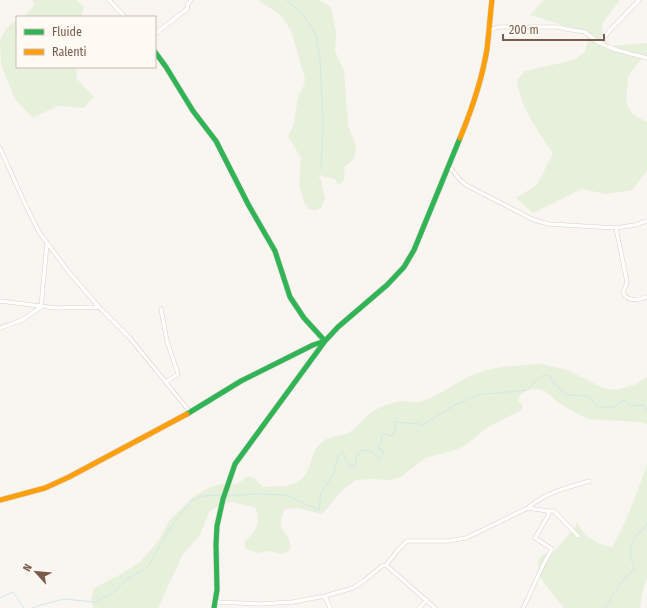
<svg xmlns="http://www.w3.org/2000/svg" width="647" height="608" font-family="'Fira Sans Condensed',sans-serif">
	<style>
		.green { fill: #e7f0db }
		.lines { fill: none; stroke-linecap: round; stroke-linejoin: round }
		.stream { stroke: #d0e8ea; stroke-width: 1 }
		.street-casing { stroke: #d7d1cb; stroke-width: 4.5 }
		.fast-casing { stroke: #d9d2cb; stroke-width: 6 }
		.slow-casing { stroke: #d9d2cb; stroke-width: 6 }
		.street { stroke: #fefefd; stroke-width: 3.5 }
		.fast { stroke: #30b455; stroke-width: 5 }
		.slow { stroke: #ff9f0a; stroke-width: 5 }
	</style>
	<rect width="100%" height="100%" fill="#f9f5f0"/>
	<path class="green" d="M 33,0 L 76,0 L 84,7 L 81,17 L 22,17 L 26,15 L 34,5 Z
		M 258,0 L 319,0 L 331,7 L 336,32 L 335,51 L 344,71 L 348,126 L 356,145 L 354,159 L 344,167 C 344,174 347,182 338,185 L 335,179 L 318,175 L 321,180 L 325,199 L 321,208 L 315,211 L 309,209 L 305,204 L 299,185 L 301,158 L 288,136 L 294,124 L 298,97 L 304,85 L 305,79 L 292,33 L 282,16 Z
		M 544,0 L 620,0 L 602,24 L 603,37 L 610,46 L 647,43 L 647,57 L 642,58 L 628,76 L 626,102 L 632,114 L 647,122 L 647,171 L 632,190 L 606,194 L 582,189 L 533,213 L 516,198 L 537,185 L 553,153 C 538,131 520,107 517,80 L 525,71 L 574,60 L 585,52 L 588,41 L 585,32 L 530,15 Z
		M 17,19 L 17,67 L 76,67 L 77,79 L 94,97 L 84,108 L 57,106 L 33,118 L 15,99 L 1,65 L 0,40 L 6,29 Z
		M 542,364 L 567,370 L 603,388 L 616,390 L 634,385 L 647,377 L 647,424 L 639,422 L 587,419 L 559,403 L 545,391 L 539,389 L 527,390 L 520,395 L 518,401 L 523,405 L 521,410 L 488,427 L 467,444 L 456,450 L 425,458 L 401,477 L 389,480 L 370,479 L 356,480 L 342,490 L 326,510 L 321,514 L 298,508 L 285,509 C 274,532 287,527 291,547 L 288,552 L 282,554 L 270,551 L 256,553 L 245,548 L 245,541 C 257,530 260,524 256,508 L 232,502 L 220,505 L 209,512 L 200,535 L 183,554 L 158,608 L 94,608 C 90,600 92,596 94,588 L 125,572 L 141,561 L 159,540 L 169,521 L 193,497 L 210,487 L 223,484 L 237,484 L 248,476 L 254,478 L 263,487 C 284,486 302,489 310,465 C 312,458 314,449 320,444 C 329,434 341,438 350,432 C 359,426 364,417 373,411 C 382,406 393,402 404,401 C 409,401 415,403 419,402 C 438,397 453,384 471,376 C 492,365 518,366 542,364 Z
		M 647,464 L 647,579 L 642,592 L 640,608 L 564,608 L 544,583 L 540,576 L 538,562 L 542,555 L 554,552 L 576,526 L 577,522 L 585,535 L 600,544 L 612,547 C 627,521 637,493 647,464 Z"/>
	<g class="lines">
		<path class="stream" d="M 286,0 L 302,13 L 316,35 L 320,59 L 323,124 L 321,169
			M 380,459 L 384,451 L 381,449 L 378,449 L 382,442 L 381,437 L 385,433 L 389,436 L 391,436 L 396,428 L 395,422 L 420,424 L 421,426 L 455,405 L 477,395 L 527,390 L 541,376 L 549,375 L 555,384 L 567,395 L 587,396 L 593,401 L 597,407 L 600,408 L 607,407 L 614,407 L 624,400 L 628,402 L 630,406 L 644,405 L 644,407 L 647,410
			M 226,496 L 256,494 L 286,495 L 319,510 L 321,493 L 334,473 L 338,456 L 343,451 L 346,460 L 351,467 L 355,465 L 356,457 L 362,450 L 371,451 L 379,460
			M 148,566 L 168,532 L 184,510 L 191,501 L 201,496 L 221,495
			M 0,598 L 13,592 L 24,608
			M 32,608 L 41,605 L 64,599 L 94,602 L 113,593 L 126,580 L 147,567
			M 605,608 L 620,584 L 634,569 C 630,556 628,547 637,535 C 641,529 644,532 647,523"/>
		<g class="street-casing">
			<path id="street" d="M 109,0 L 125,17
				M 489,30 L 499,27 L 558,27 L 566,29 L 585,32 L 599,43 L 617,50 L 647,58
				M 155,34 L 187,9 L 188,4 L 191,0
				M 599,43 L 613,27 L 639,0
				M 0,148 L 26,206 L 39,232 L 68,271 L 99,307 L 129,337 L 190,412
				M 449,166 L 460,180 L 466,185 L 534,220 L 549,224 L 616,228 L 635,225 L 647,221
				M 616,228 L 627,282 L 623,293 C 628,302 639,300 647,297
				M 0,301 L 56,308 L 99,307
				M 161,309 L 167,341 L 178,374 L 166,382
				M 0,328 L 22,320 L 41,307 L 47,243
				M 528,508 C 546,492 569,487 590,481
				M 386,565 L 398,550 L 407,541 L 448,541 L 466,538 L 528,508 L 548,511 L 554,511 L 578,536
				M 325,596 L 330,608
				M 216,602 L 260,604 L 293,602 L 325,596 L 353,588 L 365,580 L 382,566 L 386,565 L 435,608
				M 419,608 L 427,600
				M 523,608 C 533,589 540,568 552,549 L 535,538 L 549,514 L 548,511"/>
		</g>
		<g class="fast-casing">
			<path id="fast" d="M 155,52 L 166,67 L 193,111 L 216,141 L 248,204 L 275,251 L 290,297 L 304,318 L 325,341
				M 187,414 L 241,381 L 313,345 L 325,341
				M 214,608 L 217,590 L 216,544 L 217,526 L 223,499 L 235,464 L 325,341 L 338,327 L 387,285 L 404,267 L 414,250 L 460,138"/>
		</g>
		<g class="slow-casing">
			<path id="slow" d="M 460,138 C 472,109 482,80 487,49 C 489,33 490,16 492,0
				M 0,500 L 45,488 L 69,477 L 187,414"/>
		</g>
		<use href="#street" class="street"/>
		<use href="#fast" class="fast"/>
		<use href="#slow" class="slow"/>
	</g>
	<rect x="16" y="16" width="140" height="52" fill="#fffaf3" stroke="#cabbb1"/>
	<rect x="24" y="29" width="20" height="6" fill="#30b455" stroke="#cabbb1"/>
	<text x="52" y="36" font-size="12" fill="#7a5c4d">Fluide</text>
	<rect x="24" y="49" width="20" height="6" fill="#ff9f0a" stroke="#cabbb1"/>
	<text x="52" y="56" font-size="12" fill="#7a5c4d">Ralenti</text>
	<g transform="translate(36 572) rotate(297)" stroke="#fffaf3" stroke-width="3" paint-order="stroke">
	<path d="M0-3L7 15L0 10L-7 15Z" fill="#7a5c4d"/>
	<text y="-6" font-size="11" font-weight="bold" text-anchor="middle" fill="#7a5c4d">N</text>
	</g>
	<path d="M503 34v6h101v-6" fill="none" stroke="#7a5c4d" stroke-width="2"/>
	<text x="509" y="34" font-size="12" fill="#7a5c4d" stroke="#fffaf3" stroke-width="3" paint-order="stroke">200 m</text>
</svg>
